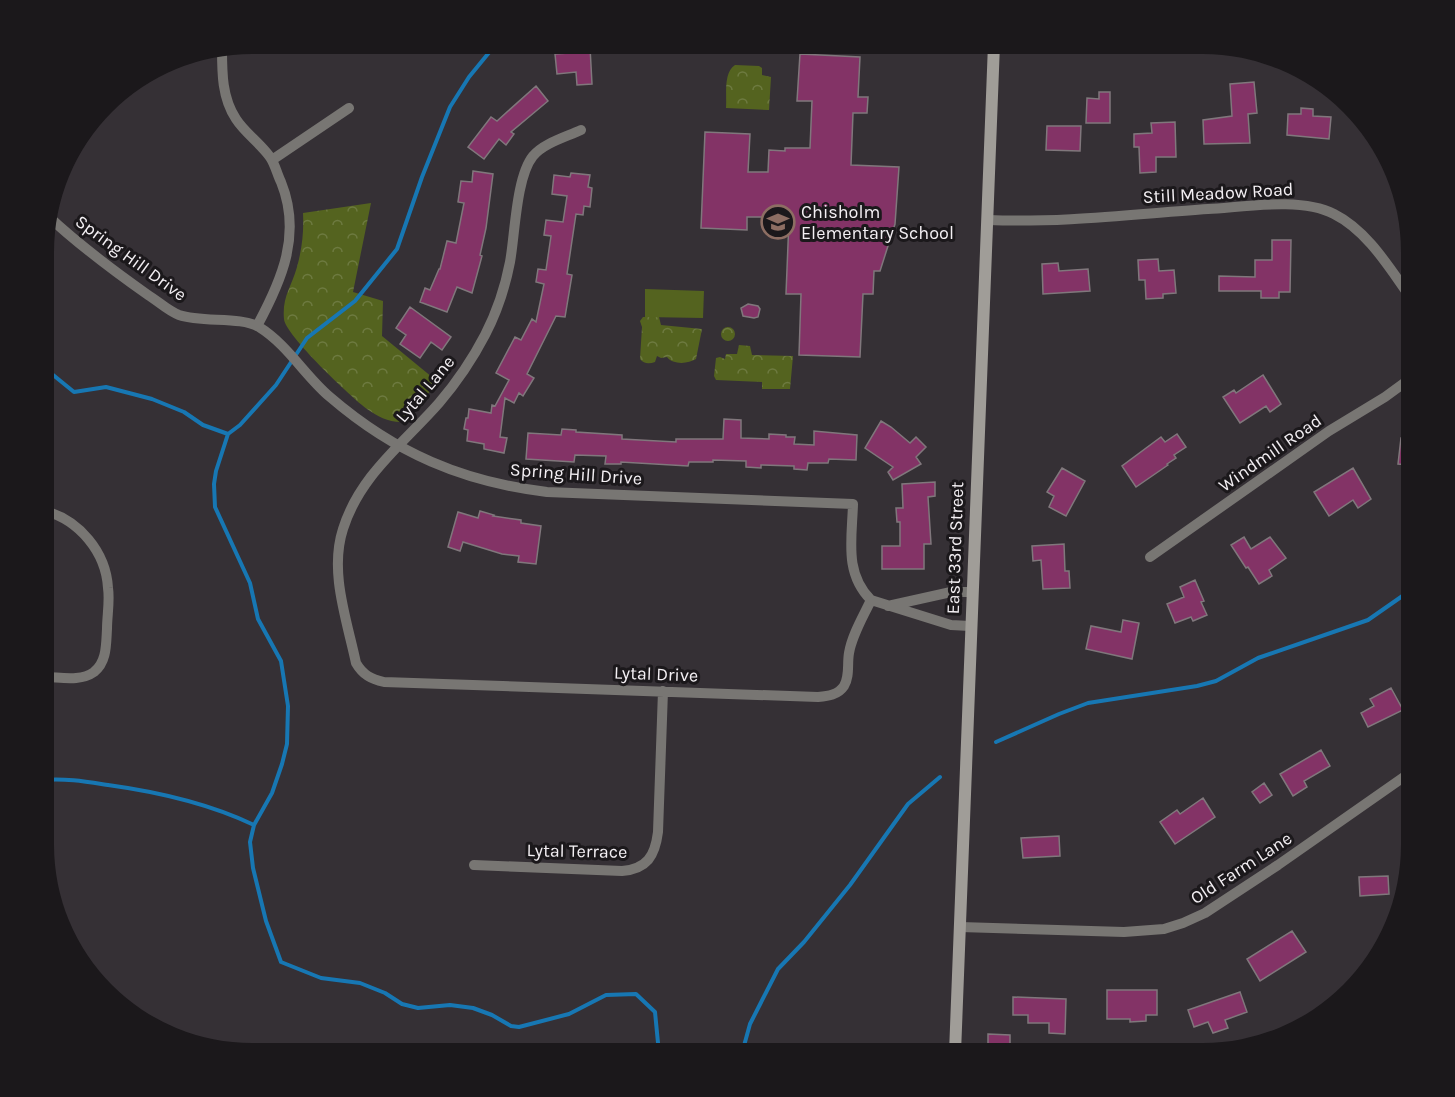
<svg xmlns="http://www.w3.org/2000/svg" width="1455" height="1097" font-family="Karla,sans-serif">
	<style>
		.forest { fill: url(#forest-crowns) }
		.pitch { fill: #54631f }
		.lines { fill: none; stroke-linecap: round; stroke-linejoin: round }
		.stream { stroke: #1777b3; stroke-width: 4 }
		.building { fill: #833366; stroke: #80777c; stroke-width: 1.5 }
		.street { stroke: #787673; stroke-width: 10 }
		.secondary { stroke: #a09d98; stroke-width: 12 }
		.labels { text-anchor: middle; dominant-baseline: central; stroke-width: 6; stroke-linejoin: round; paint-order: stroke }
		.street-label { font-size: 18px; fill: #f3eff3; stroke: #1b181b }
		.poi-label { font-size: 18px; fill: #f3eff3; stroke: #1b181b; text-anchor: start }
	</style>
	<defs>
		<pattern id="forest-crowns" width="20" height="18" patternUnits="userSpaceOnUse" patternTransform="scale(1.5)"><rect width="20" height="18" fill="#54631f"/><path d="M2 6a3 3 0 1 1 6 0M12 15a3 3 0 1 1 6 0" fill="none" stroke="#6d7a40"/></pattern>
	</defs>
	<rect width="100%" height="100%" fill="#353035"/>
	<path class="forest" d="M 735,65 L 759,66 L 762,68 L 762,75 L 771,77 L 769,110 L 726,108 C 727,95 723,73 735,65 Z
		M 371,203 L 353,292 L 383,301 L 382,336 L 438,382 L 408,417 L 401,422 C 388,422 377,416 367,409 C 352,398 285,335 284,319 C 282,297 291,288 297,267 C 302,249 304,232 303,213 Z
		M 643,317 L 659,317 L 661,325 L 702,329 L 696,359 C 688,364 673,365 667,357 L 661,358 L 657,356 L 655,362 C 649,364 644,364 640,359 L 642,327 L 640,321 Z
		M721 334a7 7 0 1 1 14 0a7 7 0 1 1-14 0Z
		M 739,345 L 750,346 L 752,355 L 793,356 L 790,389 L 762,389 L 762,382 L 716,380 L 714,376 L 716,358 L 720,357 L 725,359 L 726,354 L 737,354 Z"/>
	<path class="pitch" d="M 645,289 L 704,291 L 703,318 L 645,317 Z"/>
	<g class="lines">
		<path class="stream" d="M 496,44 L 469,77 L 450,107 L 422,177 L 397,249 L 355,301 L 307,338 L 276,385 L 240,425 L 228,434 L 216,471 L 214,484 L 215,507 L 250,583 L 258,619 L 281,661 L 288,706 L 287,744 L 282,764 L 272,793 L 254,825 L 250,842 L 253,868 L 266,921 L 281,962 L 321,978 L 360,983 L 385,993 L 402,1004 L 418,1008 L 450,1005 L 473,1008 L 492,1015 L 511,1026 L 519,1027 L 569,1014 L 606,995 L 636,994 L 655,1012 L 659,1053
			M 45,364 L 47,370 L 74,392 L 106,387 L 152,399 L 184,412 L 203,425 L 228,434
			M 996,742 L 1059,714 L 1088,703 L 1197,686 L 1216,681 L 1258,658 L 1368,620 L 1411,590
			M 44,780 C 65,778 88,782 108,785 C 159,792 208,803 254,825
			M 742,1053 L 750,1024 L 778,969 L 804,942 L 850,885 L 908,804 L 940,777"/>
	</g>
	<path class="building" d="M 590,47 L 592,84 L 577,85 L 576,72 L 557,74 L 555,54 L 568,53 L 567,49 Z
		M 800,54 L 860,57 L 858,97 L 868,97 L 867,113 L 853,113 L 851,165 L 899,167 L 895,224 L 880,271 L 874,271 L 873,294 L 863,294 L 860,357 L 799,355 L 801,294 L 786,294 L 789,220 L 782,220 L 782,217 L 747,217 L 747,230 L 701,228 L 705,132 L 750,134 L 748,172 L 768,172 L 769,150 L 785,151 L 785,148 L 810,148 L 812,101 L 797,101 Z
		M 1254,82 L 1257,113 L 1248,114 L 1250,143 L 1204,144 L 1203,120 L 1232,116 L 1230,84 Z
		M 536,86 L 548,101 L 511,132 L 514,134 L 506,145 L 499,139 L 484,159 L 468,147 L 491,117 L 497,121 Z
		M 1099,92 L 1110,92 L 1110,123 L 1086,123 L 1087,98 L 1099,99 Z
		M 1301,108 L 1313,109 L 1313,116 L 1331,117 L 1329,139 L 1287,135 L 1288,114 L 1301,114 Z
		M 1175,122 L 1176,157 L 1156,157 L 1156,172 L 1140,173 L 1139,147 L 1134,147 L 1134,134 L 1152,133 L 1151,123 Z
		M 1047,126 L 1081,126 L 1080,151 L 1046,150 Z
		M 473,171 L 493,174 L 486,228 L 480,255 L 482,256 L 472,293 L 457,287 L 447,312 L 420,302 L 425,288 L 430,290 L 439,269 L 440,269 L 447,241 L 456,243 L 464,203 L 458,202 L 461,181 L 472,182 Z
		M 571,173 L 590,175 L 588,187 L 592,188 L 590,207 L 584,206 L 583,215 L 576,214 L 567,274 L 572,275 L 565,317 L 556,316 L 527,374 L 534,378 L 523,396 L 519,393 L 514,403 L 505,398 L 500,437 L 507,438 L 504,453 L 484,449 L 484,444 L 467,441 L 468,430 L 464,429 L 466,418 L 468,418 L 469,409 L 491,413 L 492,405 L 495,406 L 509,380 L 496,373 L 515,337 L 521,340 L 532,319 L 536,322 L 544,284 L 536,282 L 538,269 L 546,270 L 551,236 L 544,235 L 546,220 L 563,222 L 567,196 L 552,194 L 554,175 L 570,177 Z
		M 1272,240 L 1291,240 L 1290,292 L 1279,292 L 1279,298 L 1261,298 L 1261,291 L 1219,291 L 1219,276 L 1255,277 L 1255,260 L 1272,260 Z
		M 1158,259 L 1159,271 L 1174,270 L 1176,293 L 1163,294 L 1163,298 L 1146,299 L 1145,280 L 1139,280 L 1138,260 Z
		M 1058,263 L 1059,271 L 1088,269 L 1090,291 L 1043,294 L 1042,264 Z
		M 748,304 L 758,306 L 760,309 L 758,317 L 754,318 L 743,316 L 741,308 Z
		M 410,307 L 451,337 L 442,350 L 431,342 L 420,358 L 400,344 L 406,335 L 396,328 Z
		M 1263,375 L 1281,404 L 1270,412 L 1266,406 L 1240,423 L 1223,397 L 1234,390 L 1236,393 Z
		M 724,419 L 741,420 L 741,438 L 769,439 L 769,434 L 786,435 L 786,437 L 795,437 L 794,444 L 814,445 L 814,431 L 857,435 L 856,460 L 829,459 L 828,463 L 808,463 L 807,470 L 794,469 L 794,466 L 761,465 L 761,468 L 746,467 L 746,461 L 713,460 L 713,462 L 689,462 L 688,466 L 621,462 L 621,464 L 605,464 L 606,456 L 575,455 L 574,462 L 526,459 L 528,433 L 561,435 L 562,429 L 576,430 L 576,432 L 622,435 L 622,439 L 676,442 L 676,439 L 723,439 Z
		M 881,421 L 891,427 L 910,443 L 916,437 L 926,447 L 916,457 L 921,464 L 893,480 L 888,472 L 893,467 L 865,448 Z
		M 1177,434 L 1186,447 L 1174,455 L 1176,458 L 1167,464 L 1168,465 L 1136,487 L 1122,466 L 1161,437 L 1165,442 Z
		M 1401,438 L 1411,439 L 1411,465 L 1398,464 Z
		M 1062,468 L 1085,481 L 1066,516 L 1049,507 L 1054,496 L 1047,492 Z
		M 1353,468 L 1371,499 L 1358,508 L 1353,500 L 1329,516 L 1314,492 Z
		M 935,482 L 935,496 L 928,497 L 931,544 L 924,544 L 924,569 L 882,569 L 882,546 L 900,546 L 900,522 L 897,522 L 896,508 L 903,508 L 902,484 Z
		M 480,511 L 494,515 L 493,516 L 521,520 L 521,523 L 541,526 L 536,564 L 518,562 L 519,556 L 502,554 L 463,542 L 460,551 L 448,547 L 458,512 L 478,518 Z
		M 1244,537 L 1251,549 L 1270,537 L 1286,558 L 1269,570 L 1272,576 L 1259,584 L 1248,567 L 1246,568 L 1231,545 Z
		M 1064,544 L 1065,571 L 1069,571 L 1070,588 L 1043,589 L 1041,560 L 1033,561 L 1032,546 Z
		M 1195,580 L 1204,601 L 1201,602 L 1207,615 L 1193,621 L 1191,617 L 1175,623 L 1167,604 L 1184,597 L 1180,587 Z
		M 1123,620 L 1139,623 L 1132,659 L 1086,649 L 1091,626 L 1121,632 Z
		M 1391,688 L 1403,710 L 1368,727 L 1361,713 L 1374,706 L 1370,699 Z
		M 1321,750 L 1330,766 L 1304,781 L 1307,787 L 1293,796 L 1280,774 Z
		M 1264,783 L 1272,795 L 1260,803 L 1252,792 Z
		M 1203,798 L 1215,817 L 1175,844 L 1160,822 L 1177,810 L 1180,814 Z
		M 1059,836 L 1060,856 L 1023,858 L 1021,838 Z
		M 1388,876 L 1389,894 L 1360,896 L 1359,877 Z
		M 1292,931 L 1306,952 L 1260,981 L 1247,959 Z
		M 1107,990 L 1157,990 L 1157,1015 L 1146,1015 L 1146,1021 L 1130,1022 L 1130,1019 L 1107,1019 Z
		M 1240,992 L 1247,1012 L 1225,1020 L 1228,1028 L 1213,1033 L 1208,1022 L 1194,1027 L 1188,1010 Z
		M 1013,997 L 1066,999 L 1065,1034 L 1049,1033 L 1049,1023 L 1028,1023 L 1028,1015 L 1013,1015 Z
		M 988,1034 L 1010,1035 L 1010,1053 L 988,1053 Z"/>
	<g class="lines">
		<path class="street" d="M 222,48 C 222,73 222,98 236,119 C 245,133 260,143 270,157 C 275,164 277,174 281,182 C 302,234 282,280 257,326
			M 581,130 C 566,137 544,143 533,156 C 516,177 515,235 510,262 C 505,288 497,312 485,335 C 472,360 457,382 439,403 C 403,444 360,475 343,529 C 329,572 347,620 356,663 C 363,675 371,679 384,682 L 818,697 C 828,696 838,695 844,686 C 850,676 847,664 849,653 C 852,635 863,617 871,600
			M 272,160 L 349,108
			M 48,216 C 79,245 114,271 148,295 C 158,301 168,311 179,315 C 203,323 240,316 259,327 C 288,345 305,376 330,397 C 395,453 463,482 547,492 L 853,504 C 852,539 844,573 871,600 L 951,625 L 970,626
			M 988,220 C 1061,223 1135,214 1208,209 C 1244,207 1301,197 1334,214 C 1368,231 1390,269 1411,298
			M 1150,557 L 1329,431 L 1385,397 L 1411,378
			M 888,606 L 951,592 L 972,592
			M 44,677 C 60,677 80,682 94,672 C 107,662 106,644 107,629 C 107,616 110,601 108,588 C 106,552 79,520 45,511
			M 474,865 L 622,871 C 647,869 655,856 658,832 L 663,691
			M 960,927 L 1124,932 L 1164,929 L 1183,923 L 1205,913 L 1278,865 L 1411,772"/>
		<path class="secondary" d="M 955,1053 L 994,44"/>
	</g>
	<defs>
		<g id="school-ring" transform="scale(1.725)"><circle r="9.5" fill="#1b181b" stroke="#8d6e63" stroke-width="1.5"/><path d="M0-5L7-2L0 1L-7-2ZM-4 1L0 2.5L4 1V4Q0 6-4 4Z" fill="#8d6e63"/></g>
	</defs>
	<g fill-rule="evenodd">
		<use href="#school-ring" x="778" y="222"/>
	</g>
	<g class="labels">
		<g class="street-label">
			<text transform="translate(1218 193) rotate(-3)">Still Meadow Road</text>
			<text transform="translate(131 258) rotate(36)">Spring Hill Drive</text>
			<text transform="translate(425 389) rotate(-50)">Lytal Lane</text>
			<text transform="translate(1270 453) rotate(-35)">Windmill Road</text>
			<text transform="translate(576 474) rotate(4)">Spring Hill Drive</text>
			<text transform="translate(955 548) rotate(-88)">East 33rd Street</text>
			<text transform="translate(656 674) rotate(2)">Lytal Drive</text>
			<text transform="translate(577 851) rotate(1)">Lytal Terrace</text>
			<text transform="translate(1241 868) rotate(-33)">Old Farm Lane</text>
		</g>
		<g class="poi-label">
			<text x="801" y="212">Chisholm<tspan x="801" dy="21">Elementary School</tspan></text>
		</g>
	</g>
	<path d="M0 0H1455V1097H0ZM252 54H1203A198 198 0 0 1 1401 252V845A198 198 0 0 1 1203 1043H252A198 198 0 0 1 54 845V252A198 198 0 0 1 252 54Z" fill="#1b181b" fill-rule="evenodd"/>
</svg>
